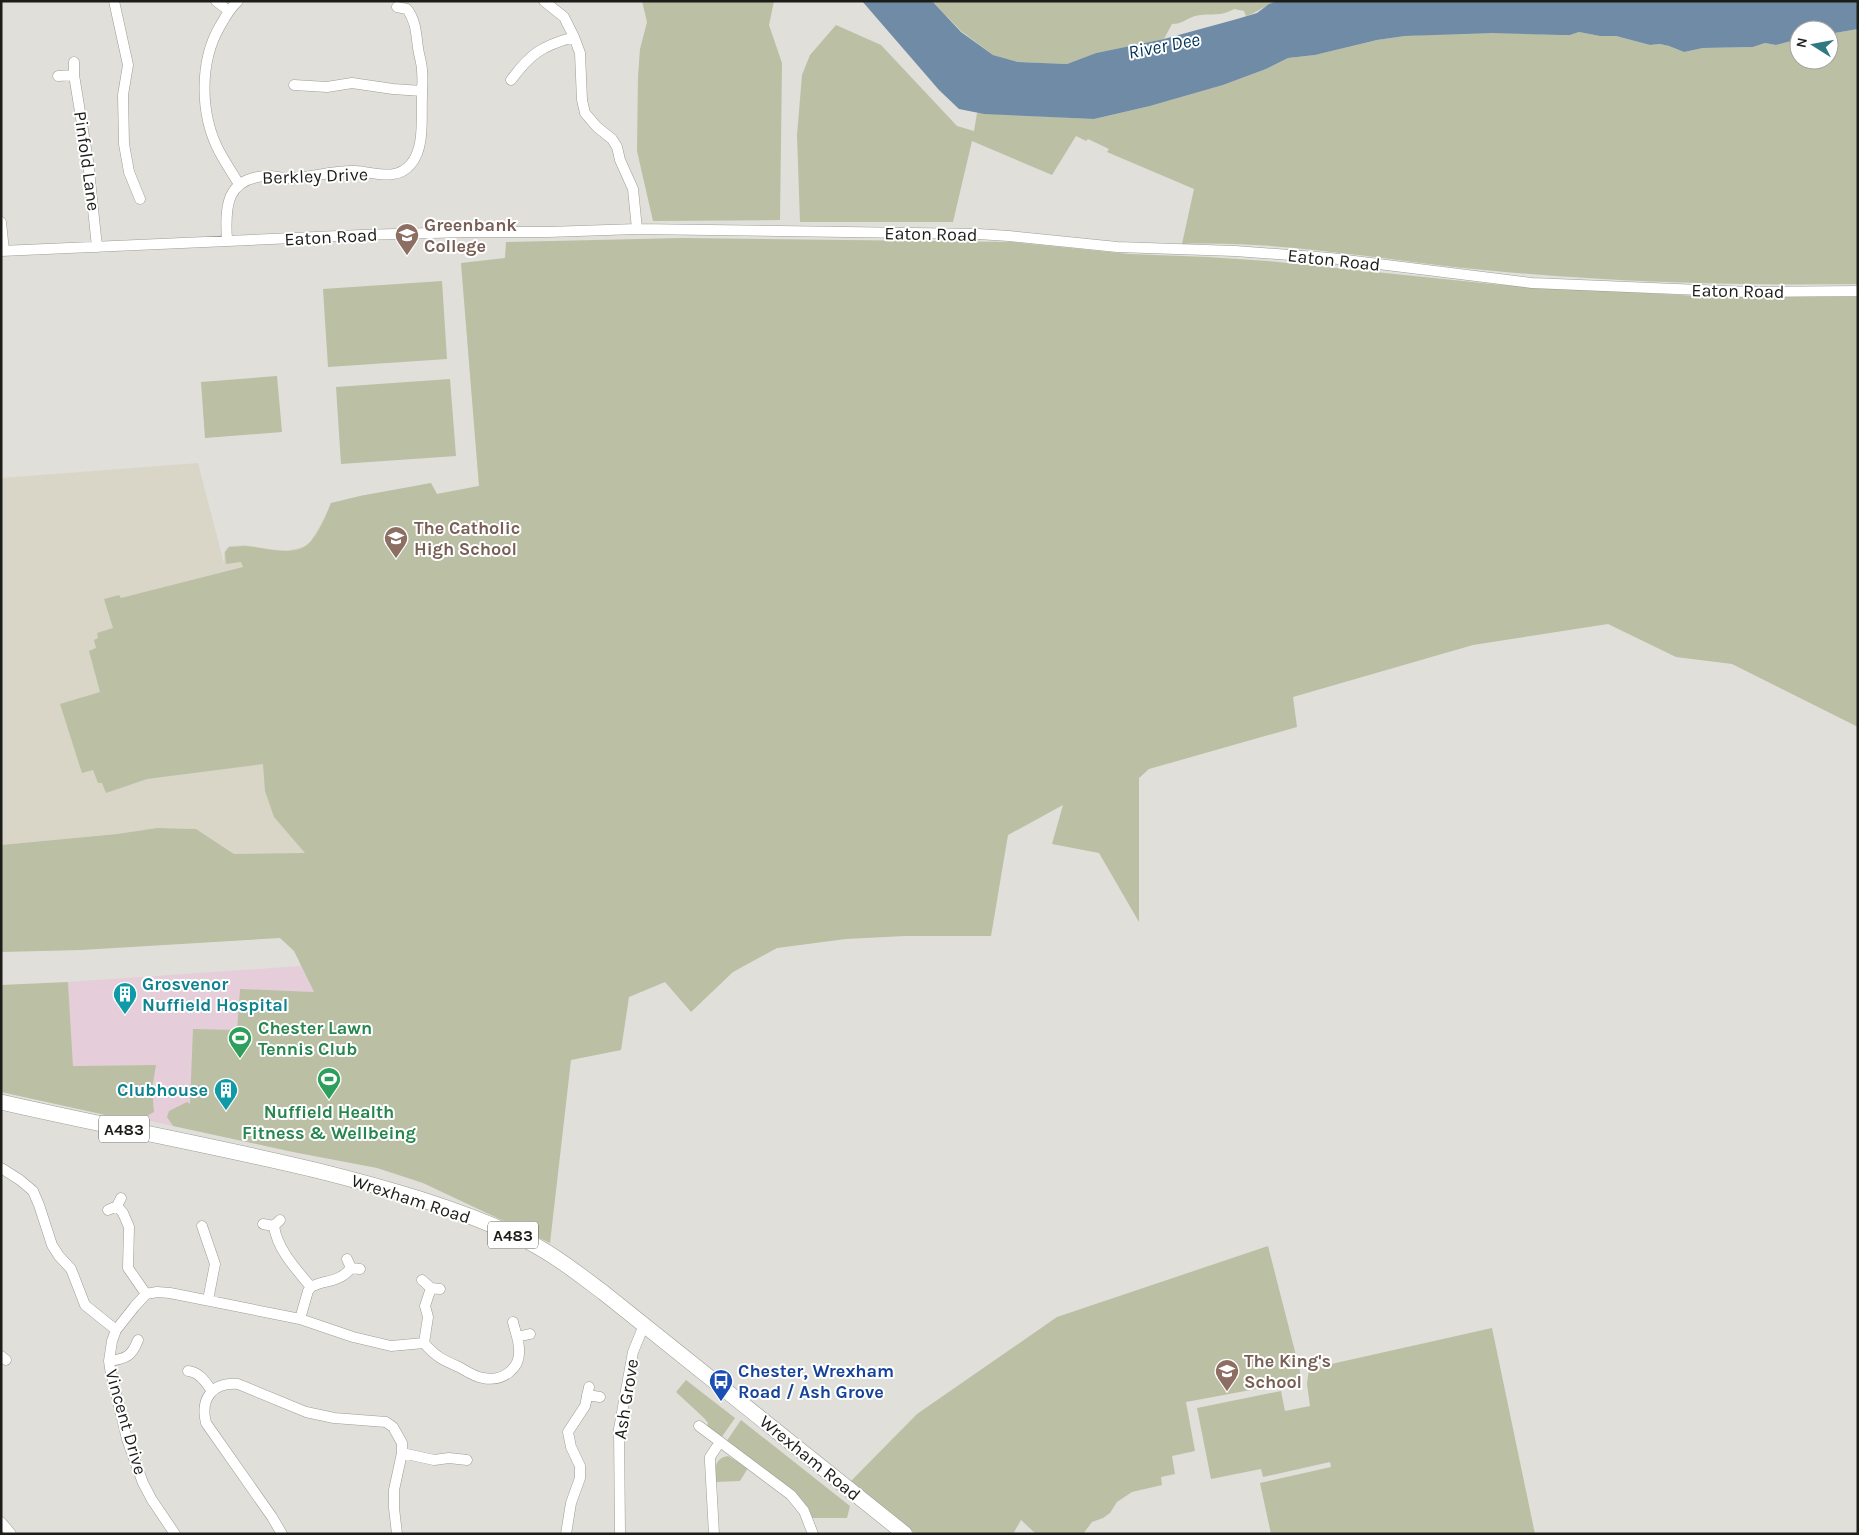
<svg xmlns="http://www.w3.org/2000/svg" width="1859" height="1535" font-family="Karla,sans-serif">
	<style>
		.built { fill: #d9d6c8 }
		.medical { fill: #e5ced9 }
		.green { fill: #bbbfa4 }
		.water { fill: #6f8ba5 }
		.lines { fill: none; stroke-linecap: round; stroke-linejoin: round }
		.minor-casing { stroke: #9d9c95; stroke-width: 11 }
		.highway-casing { stroke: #9d9c95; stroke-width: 16 }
		.minor { stroke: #fff; stroke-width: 10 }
		.highway { stroke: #fff; stroke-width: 15 }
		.labels { text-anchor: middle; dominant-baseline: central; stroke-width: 4; stroke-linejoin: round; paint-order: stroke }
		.shield { fill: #fff; stroke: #60605e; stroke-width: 1 }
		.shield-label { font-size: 16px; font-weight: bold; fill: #1c1c19 }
		.street-label { font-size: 18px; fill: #1c1c19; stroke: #fff }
		.education-label { font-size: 18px; font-weight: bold; fill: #785e54; stroke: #fff; text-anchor: start }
		.culture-label { font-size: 18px; font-weight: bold; fill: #0d838f; stroke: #fff; text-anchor: start }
		.leisure-label { font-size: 18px; font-weight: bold; fill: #27864d; stroke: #fff; text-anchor: start }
		.transit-label { font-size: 18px; font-weight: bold; fill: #164399; stroke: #fff; text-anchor: start }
		.water-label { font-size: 19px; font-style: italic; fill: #003357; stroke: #fff }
	</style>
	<rect width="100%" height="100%" fill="#e1dfd9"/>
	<path class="built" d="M 461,263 L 552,479 L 305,854 L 234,854 L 196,829 L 157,828 L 117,834 L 1,845 L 1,478 L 198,463 L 224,563 L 224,552 L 229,546 L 244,545 L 286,551 L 305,546 L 311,541 L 324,518 L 331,503 L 360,496 L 431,483 L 437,494 L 479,486 Z"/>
	<path class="medical" d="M 301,966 L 314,992 L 240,990 L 237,1030 L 190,1105 L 167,1117 L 173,1126 L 141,1119 L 154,1111 L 152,1089 L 155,1065 L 73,1066 L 68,982 Z"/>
	<path class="green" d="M 642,1 L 774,1 L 769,25 L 782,63 L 780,220 L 653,221 L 637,151 L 638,77 L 640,49 L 647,22 Z
		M 932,1 L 1277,1 C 1266,5 1257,13 1246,16 L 1244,11 L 1234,9 C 1219,18 1209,12 1195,16 C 1186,19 1182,24 1172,24 L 1164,39 L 1096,53 L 1067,64 L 1018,62 L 993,55 L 961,31 Z
		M 836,25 L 881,45 L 957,126 L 974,131 L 977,113 L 1094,119 L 1150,106 L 1223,85 L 1266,69 L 1288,58 L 1315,55 L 1377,40 L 1405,36 L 1465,33 L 1514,33 L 1560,35 L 1570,35 L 1579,32 L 1600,36 L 1616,36 L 1650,45 L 1660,44 L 1669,46 L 1684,52 L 1703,48 L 1753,47 L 1765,43 L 1776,45 L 1799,39 L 1799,60 L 1829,60 L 1829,34 L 1858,29 L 1858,284 C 1737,286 1615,282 1495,271 C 1390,262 1288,240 1182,244 L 1194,189 L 1107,152 L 1109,149 L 1088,139 L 1086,141 L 1076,136 L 1052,175 L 972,141 L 953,222 L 800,222 L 797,135 L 802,75 L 810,55 Z
		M 683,238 L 1012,242 L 1129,254 L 1207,257 L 1268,261 L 1502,285 L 1698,296 L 1858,297 L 1858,727 L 1732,664 L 1676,657 L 1608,624 L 1473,645 L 1293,697 L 1297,727 L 1149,769 L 1139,778 L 1139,922 L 1099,853 L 1052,844 L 1063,805 L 1008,835 L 991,936 L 905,936 L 846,939 L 777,948 L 733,972 L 691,1012 L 665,982 L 629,997 L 621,1050 L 571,1060 L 550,1243 L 423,1183 L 377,1168 L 293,1152 L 173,1126 L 167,1117 L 169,1111 L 187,1102 L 190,1104 L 193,1029 L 237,1030 L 240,989 L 314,992 L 294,951 L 280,938 L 81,950 L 1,952 L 1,845 L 117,834 L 157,828 L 196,829 L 234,854 L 305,853 L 274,817 L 265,791 L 263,764 L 147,779 L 106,793 L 102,783 L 98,783 L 93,770 L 82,773 L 60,704 L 100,692 L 89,651 L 96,648 L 94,640 L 98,638 L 97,633 L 113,628 L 104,599 L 119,595 L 121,598 L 243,567 L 241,562 L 226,564 L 225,552 L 229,547 C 234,547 240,546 245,546 C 264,547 297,559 311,541 C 320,530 326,516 331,503 L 360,496 L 431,483 L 437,494 L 479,486 L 461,263 L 505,258 L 506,242 Z
		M 442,281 L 447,359 L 328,367 L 323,289 Z
		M 277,376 L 282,432 L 205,438 L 201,382 Z
		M 450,379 L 456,456 L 341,464 L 336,387 Z
		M 68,982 L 73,1066 L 156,1065 L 152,1089 L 154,1112 L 141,1119 L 119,1118 L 1,1092 L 1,985 Z
		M 1268,1246 L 1300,1371 L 1299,1381 L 1186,1402 L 1195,1451 L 1172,1456 L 1175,1474 L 1161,1477 L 1162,1485 L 1132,1492 L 1117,1502 L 1110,1513 L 1103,1518 L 1092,1522 L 1083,1534 L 1036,1534 L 1021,1520 L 1013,1534 L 916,1534 L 851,1481 L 917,1414 L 1057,1317 Z
		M 1492,1328 L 1535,1534 L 1271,1534 L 1260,1483 L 1331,1467 L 1330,1462 L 1263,1477 L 1261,1469 L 1211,1479 L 1197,1408 L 1281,1391 L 1285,1411 L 1310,1406 L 1307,1384 L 1309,1369 Z
		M 686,1380 L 735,1418 L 721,1438 L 707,1427 L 708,1423 L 704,1418 L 676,1392 Z
		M 741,1420 L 850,1506 L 847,1518 L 812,1518 L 804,1506 L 726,1442 Z
		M 728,1456 L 748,1468 L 740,1481 L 715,1482 C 715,1470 714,1458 728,1456 Z"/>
	<path class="water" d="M 862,1 L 932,1 L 961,32 L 993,55 L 1018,62 L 1067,64 L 1096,53 L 1164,39 L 1237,19 L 1257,13 L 1269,4 L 1277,1 L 1858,1 L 1858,29 L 1829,34 L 1829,30 L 1799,30 L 1799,39 L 1776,45 L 1765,43 L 1753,47 L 1703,48 L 1684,52 L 1669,46 L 1660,44 L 1650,45 L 1616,36 L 1600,36 L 1579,32 L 1570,35 L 1560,35 L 1492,33 L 1405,36 L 1377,40 L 1315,55 L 1288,58 L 1266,69 L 1223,85 L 1150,106 L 1094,119 L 984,114 L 959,109 L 939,90 Z"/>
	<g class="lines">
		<g class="minor-casing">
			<path id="minor" d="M 114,1 L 128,65 L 123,95 L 124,144 L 129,172 L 140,199
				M 216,1 L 229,11
				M 238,1 C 230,8 225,17 220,26 C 199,62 200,114 219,151 C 225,162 232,173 239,184
				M 544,1 L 564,17 L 574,37 L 580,53 L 582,100 L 585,113 L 597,127 L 612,139 L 617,147 L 620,160 L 633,189 L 637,229
				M 74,75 L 74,62
				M 58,76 L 74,75 L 88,161 L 97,247
				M 511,80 C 531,53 542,46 574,37
				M 294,85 L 327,87 L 352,83 L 393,89 L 422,91
				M 1,222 L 4,251
				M 227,241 C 225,208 225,177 268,176 C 277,176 285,179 294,178 C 314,177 334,170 355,171 C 375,172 396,182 411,164 C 425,147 421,118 422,97 C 422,88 423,79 422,71 C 422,63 419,56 418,48 C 416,33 416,21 407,9 L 397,7
				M 1,251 L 361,235 L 467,232 L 548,232 L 637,229 L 978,234 L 1009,236 L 1117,247 L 1235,251 L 1330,258 L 1532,283 L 1748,292 L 1858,291
				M 1,1168 L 20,1180 L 33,1191 L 39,1205 L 52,1245 L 59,1256 L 71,1269 L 85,1305 L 116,1330
				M 117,1206 L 123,1213 L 129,1227 L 128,1268 L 146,1294
				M 108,1210 L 117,1206 L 121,1198
				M 263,1224 L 274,1226 L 280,1220
				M 202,1226 L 215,1264 L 208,1300
				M 274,1226 C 277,1249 296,1269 311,1287 L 308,1291 L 300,1319
				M 347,1259 L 351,1268 L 360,1269
				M 422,1280 L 431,1288 L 440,1289
				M 311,1287 C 325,1279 338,1284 351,1268
				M 517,1337 L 530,1334
				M 424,1343 L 428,1317 L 425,1306 L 431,1288
				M 1,1356 L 6,1360
				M 109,1361 C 126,1359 132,1356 138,1340
				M 188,1371 C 200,1372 206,1383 212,1391
				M 587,1395 L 600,1397
				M 699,1426 L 791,1495 L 804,1511 L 813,1534
				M 402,1453 L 434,1460 L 449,1458 L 467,1460
				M 1,1522 L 11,1534
				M 175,1534 L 152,1500 L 143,1483 L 127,1439 L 110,1368 L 109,1361 L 112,1341 L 116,1330 L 135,1306 L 146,1294 L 157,1292 L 170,1293 L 300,1319 L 353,1337 L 391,1346 L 424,1343 C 436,1357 443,1360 459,1367 C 466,1371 475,1377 483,1378 C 502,1382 521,1369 519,1349 C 519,1340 515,1331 513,1322
				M 282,1534 L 272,1517 L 206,1423 C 200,1399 212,1382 238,1384 L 306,1412 L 334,1418 L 386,1422 L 393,1427 L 402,1443 L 402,1453 L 394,1490 L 394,1508 L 397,1534
				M 566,1534 L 571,1503 L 580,1478 L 580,1466 L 571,1447 L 568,1432 L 585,1406 L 589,1387
				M 620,1534 L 619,1429 L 633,1352 L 644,1325
				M 714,1534 L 710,1462 L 710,1457 L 720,1442"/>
		</g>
		<g class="highway-casing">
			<path id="highway" d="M 1,1102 C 105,1126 211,1145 315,1170 C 387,1188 463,1209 529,1242 C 556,1256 580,1275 604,1293 L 905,1534"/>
		</g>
		<use href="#minor" class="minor"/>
		<use href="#highway" class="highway"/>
	</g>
	<defs>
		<g id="university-pin" transform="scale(1.25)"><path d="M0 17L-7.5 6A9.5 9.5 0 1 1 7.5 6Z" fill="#8d6e63" stroke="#fff"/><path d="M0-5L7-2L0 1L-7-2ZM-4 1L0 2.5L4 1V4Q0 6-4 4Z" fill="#fff"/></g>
		<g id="school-pin" transform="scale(1.25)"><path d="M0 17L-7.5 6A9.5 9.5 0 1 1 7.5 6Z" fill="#8d6e63" stroke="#fff"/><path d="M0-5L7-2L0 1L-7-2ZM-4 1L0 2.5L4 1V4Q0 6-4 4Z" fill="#fff"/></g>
		<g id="building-pin" transform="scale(1.25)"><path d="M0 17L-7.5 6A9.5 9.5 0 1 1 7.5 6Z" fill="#0f9aa8" stroke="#fff"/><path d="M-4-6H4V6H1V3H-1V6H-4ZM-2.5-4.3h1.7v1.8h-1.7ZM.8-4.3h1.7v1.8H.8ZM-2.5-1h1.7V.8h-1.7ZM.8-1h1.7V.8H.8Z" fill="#fff"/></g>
		<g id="stadium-pin" transform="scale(1.25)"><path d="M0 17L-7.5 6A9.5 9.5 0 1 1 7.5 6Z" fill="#2e9e5b" stroke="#fff"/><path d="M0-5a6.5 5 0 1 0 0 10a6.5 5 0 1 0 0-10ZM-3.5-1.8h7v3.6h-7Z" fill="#fff"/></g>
		<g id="bus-pin" transform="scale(1.25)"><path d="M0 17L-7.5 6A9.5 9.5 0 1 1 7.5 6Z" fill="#1a4fb4" stroke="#fff"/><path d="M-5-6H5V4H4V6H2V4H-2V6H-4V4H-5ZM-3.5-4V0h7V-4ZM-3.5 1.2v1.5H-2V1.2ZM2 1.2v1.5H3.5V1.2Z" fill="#fff"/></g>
	</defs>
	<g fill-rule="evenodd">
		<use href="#university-pin" x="407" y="235"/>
		<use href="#school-pin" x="396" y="538"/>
		<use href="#building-pin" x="125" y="994"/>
		<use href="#stadium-pin" x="240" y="1038"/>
		<use href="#stadium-pin" x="329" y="1079"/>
		<use href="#building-pin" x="226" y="1090"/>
		<use href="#school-pin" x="1227" y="1371"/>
		<use href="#bus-pin" x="721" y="1381"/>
	</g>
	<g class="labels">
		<g class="shield">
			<rect x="99" y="1115.5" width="50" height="27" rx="4"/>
			<rect x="488" y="1221.5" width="50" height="27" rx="4"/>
		</g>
		<g class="shield-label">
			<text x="124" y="1129">A483</text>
			<text x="513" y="1235">A483</text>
		</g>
		<g class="street-label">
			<text transform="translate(87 161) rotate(82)">Pinfold Lane</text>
			<text transform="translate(315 176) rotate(-2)">Berkley Drive</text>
			<text transform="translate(931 234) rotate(1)">Eaton Road</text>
			<text transform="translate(331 237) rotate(-3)">Eaton Road</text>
			<text transform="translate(1334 260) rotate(6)">Eaton Road</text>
			<text transform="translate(1738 291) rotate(1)">Eaton Road</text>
			<text transform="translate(411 1199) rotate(18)">Wrexham Road</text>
			<text transform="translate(626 1399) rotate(-81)">Ash Grove</text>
			<text transform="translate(126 1422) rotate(74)">Vincent Drive</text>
			<text transform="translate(810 1458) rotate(39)">Wrexham Road</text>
		</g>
		<g class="education-label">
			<text x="424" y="225">Greenbank<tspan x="424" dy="21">College</tspan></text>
			<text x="414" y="528">The Catholic<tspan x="414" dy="21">High School</tspan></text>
			<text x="1244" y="1361">The King's<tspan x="1244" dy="21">School</tspan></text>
		</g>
		<g class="culture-label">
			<text x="142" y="984">Grosvenor<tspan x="142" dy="21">Nuffield Hospital</tspan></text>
			<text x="208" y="1090" text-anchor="end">Clubhouse</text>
		</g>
		<g class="leisure-label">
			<text x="258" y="1028">Chester Lawn<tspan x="258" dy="21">Tennis Club</tspan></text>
			<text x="329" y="1112" text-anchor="middle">Nuffield Health<tspan x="329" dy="21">Fitness &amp; Wellbeing</tspan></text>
		</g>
		<g class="transit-label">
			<text x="738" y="1371">Chester, Wrexham<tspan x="738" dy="21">Road / Ash Grove</tspan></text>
		</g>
		<g class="water-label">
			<text transform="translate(1164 46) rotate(-11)">River Dee</text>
		</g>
	</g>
	<rect width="1859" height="1535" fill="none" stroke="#1c1c19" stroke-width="5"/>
	<g transform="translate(1814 45) rotate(281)"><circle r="24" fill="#ffffff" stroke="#a4a4a3"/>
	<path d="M0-4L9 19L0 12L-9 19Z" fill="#317981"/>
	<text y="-8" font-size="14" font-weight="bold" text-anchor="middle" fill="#1c1c19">N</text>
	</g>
</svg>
